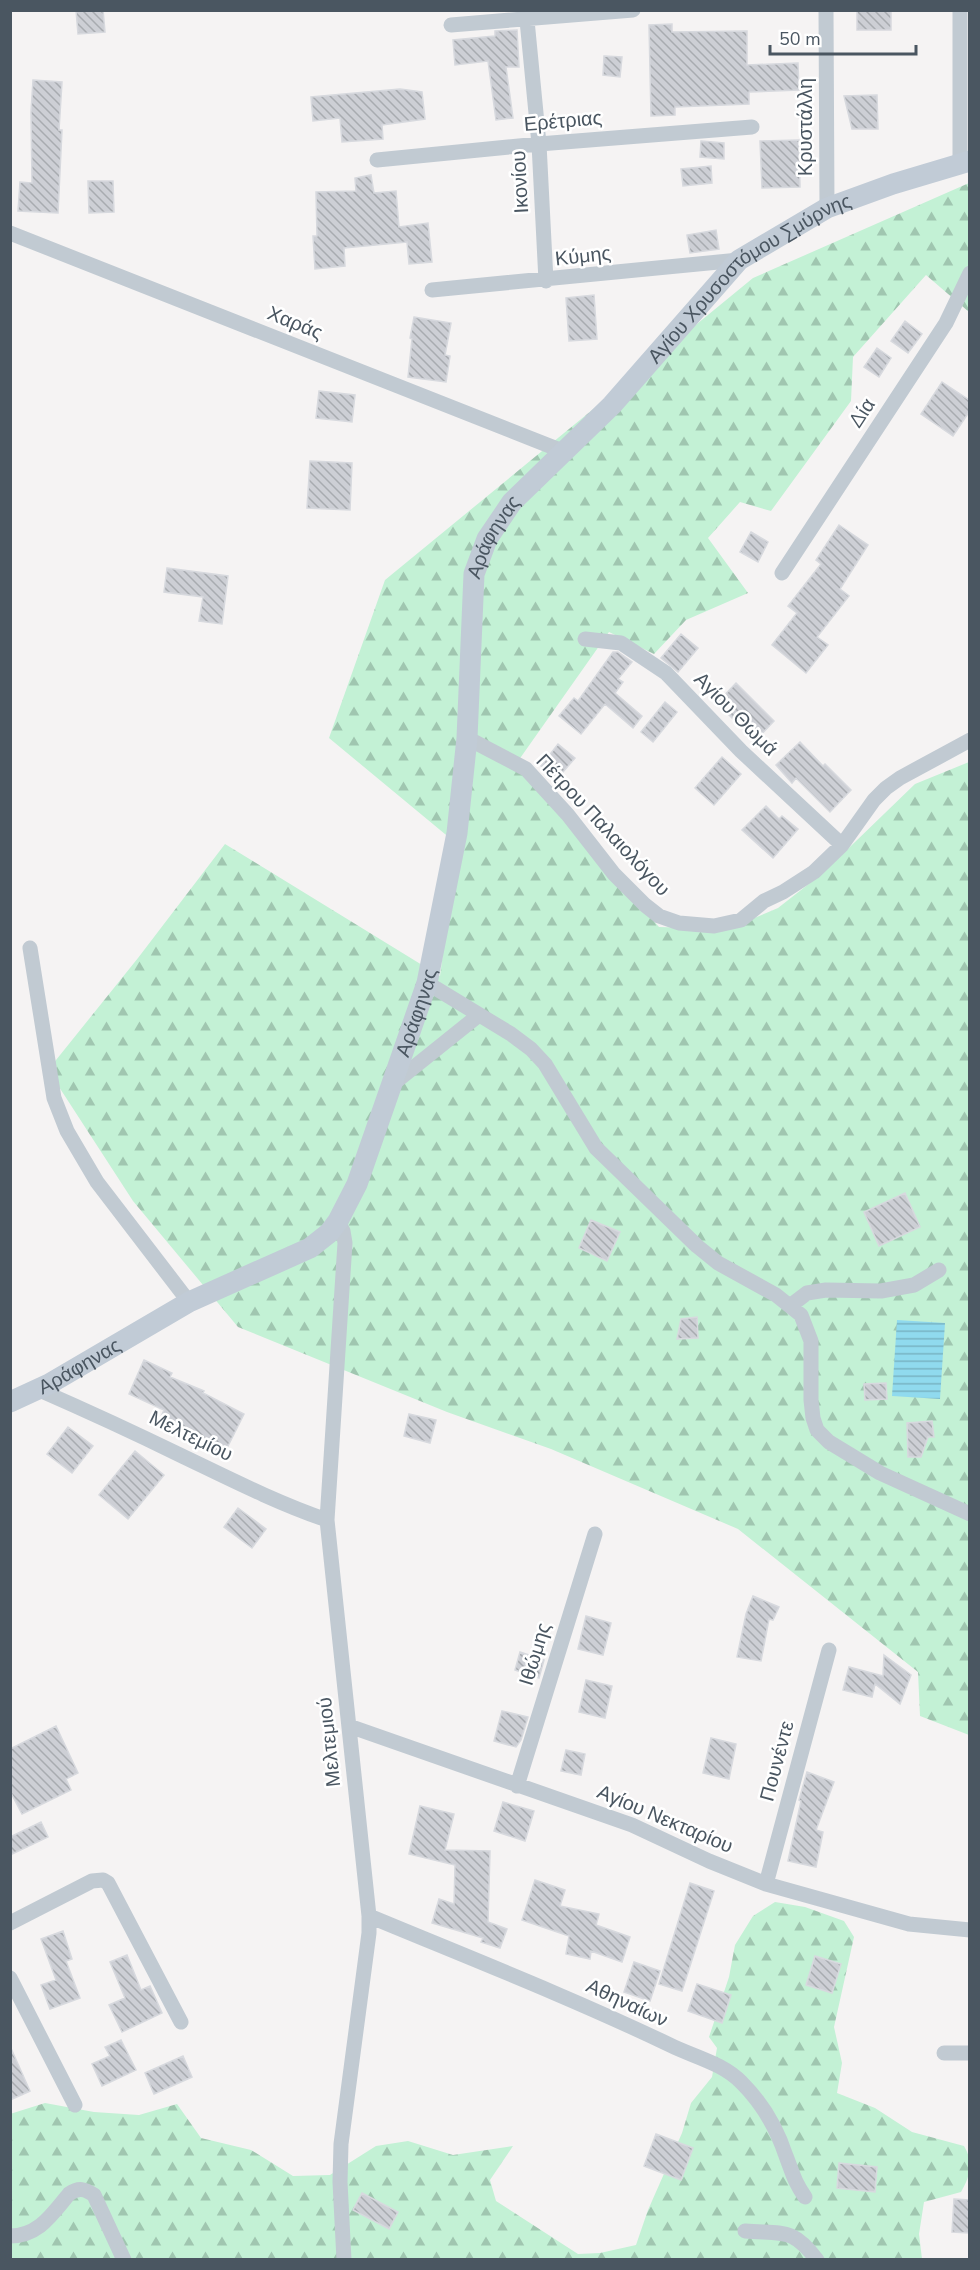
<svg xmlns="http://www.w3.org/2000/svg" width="980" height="2270" font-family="'Nunito Sans',sans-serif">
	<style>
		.forest { fill: url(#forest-firs) }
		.water { fill: url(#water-rules) }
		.building { fill: url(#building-back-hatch); stroke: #d7d9de; stroke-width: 1.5 }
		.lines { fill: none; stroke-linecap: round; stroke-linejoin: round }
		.minor { stroke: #c1cad2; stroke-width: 15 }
		.secondary { stroke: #c1cbd6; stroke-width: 21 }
		.labels { text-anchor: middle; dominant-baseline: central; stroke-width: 5; stroke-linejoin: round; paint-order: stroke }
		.street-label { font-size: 20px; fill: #4a5661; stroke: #fff }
	</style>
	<defs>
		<pattern id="forest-firs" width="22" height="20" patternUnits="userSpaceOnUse" patternTransform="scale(1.5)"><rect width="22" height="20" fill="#c3f1d5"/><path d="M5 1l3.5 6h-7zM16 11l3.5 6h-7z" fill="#a0c6b0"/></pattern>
		<pattern id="water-rules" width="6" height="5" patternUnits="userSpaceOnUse" patternTransform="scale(1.5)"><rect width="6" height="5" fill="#90daee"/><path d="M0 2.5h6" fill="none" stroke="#78b4c4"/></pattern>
		<pattern id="building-back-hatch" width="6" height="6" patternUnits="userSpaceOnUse" patternTransform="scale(1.5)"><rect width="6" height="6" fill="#cdcfd5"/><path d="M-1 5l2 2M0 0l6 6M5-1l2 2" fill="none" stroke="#a8abb0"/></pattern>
	</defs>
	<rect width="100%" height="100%" fill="#f5f3f3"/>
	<path class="forest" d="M 969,183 L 969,312 L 926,275 L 853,357 L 851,401 L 771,511 L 740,502 L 708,538 L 748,593 L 686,620 L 654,654 L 609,632 L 516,764 L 659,927 L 728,929 L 778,908 L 824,872 L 915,784 L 969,762 L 969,1735 L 920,1716 L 918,1672 L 738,1529 L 551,1449 L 447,1412 L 238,1327 L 133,1201 L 48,1070 L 138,958 L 225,844 L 440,976 L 457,844 L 329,738 L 385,580 L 753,278 Z
		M 775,1902 L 805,1907 L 844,1921 L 854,1937 L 834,2027 L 842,2063 L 837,2093 L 875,2108 L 912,2132 L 964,2146 C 974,2162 970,2177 961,2192 L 924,2202 L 919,2234 L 922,2259 L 11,2259 L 10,2114 L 45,2103 L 94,2112 L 139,2115 L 177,2104 L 201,2138 L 251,2150 L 293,2176 L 330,2175 L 376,2146 L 408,2141 L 453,2155 L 513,2146 L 490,2180 L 496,2201 L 578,2254 L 600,2253 L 636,2245 L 648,2210 L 682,2133 L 691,2103 L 712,2077 L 717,2048 L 709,2037 L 729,1977 L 735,1945 L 753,1916 Z"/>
	<path class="water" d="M 897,1320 L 945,1323 L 940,1399 L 892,1396 Z"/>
	<path class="building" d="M 76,10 L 103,10 L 105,32 L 78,34 Z
		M 857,10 L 891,10 L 891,30 L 857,30 Z
		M 672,24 L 672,32 L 747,31 L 747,65 L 798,63 L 799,90 L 749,92 L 749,104 L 675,107 L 675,115 L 651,116 L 649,25 Z
		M 517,30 L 519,67 L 506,67 L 513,118 L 496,120 L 488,61 L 455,65 L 453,40 L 495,36 L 495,31 Z
		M 604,56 L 622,57 L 620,77 L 603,75 Z
		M 33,80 L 62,82 L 59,130 L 62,130 L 58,213 L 18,211 L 20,182 L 32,183 L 31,112 Z
		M 400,89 L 422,92 L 425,119 L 382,125 L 383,139 L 342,142 L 340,118 L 313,121 L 311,97 Z
		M 877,95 L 878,129 L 852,129 L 844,96 Z
		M 799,140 L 800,187 L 762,188 L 760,141 Z
		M 701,141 L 724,143 L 724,159 L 700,157 Z
		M 711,166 L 712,183 L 683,186 L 681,169 Z
		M 371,175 L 374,193 L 396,191 L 399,227 L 428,223 L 432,262 L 409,264 L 407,242 L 344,248 L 345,266 L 315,269 L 313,236 L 317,236 L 316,192 L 356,191 L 355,178 Z
		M 88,181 L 113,181 L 114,212 L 89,213 Z
		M 716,230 L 719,249 L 690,253 L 687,235 Z
		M 594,295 L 597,339 L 569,341 L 566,298 Z
		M 414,317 L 451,323 L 445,355 L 450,356 L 446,382 L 408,377 L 412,339 L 410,338 Z
		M 905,321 L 922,334 L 908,353 L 891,341 Z
		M 877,348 L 891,358 L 879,377 L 864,367 Z
		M 942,382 L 969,400 L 969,412 L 953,436 L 921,414 Z
		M 319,391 L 355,395 L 352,422 L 316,418 Z
		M 310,461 L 352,463 L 350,510 L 307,508 Z
		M 839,525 L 868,545 L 840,589 L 849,596 L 817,637 L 828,645 L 806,673 L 772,645 L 797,613 L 788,606 L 821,564 L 816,560 Z
		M 751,532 L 768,542 L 758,562 L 740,552 Z
		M 167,568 L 228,576 L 222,624 L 199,621 L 203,597 L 164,592 Z
		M 681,634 L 698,648 L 678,672 L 661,658 Z
		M 613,652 L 618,652 L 632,662 L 618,679 L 623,682 L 615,693 L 642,716 L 633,728 L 605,704 L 581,734 L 559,716 L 574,698 L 578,701 Z
		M 736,683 L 774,721 L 755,741 L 717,703 Z
		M 665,702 L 677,712 L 653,742 L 641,732 Z
		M 800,742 L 823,766 L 825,764 L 851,790 L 830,812 L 796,778 L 792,783 L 776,765 Z
		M 558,744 L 575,758 L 557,779 L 541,766 Z
		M 722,757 L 741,774 L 714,805 L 695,788 Z
		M 766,806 L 779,819 L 782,816 L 798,829 L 773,858 L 742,830 Z
		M 905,1193 L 920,1227 L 879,1246 L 864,1212 Z
		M 591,1220 L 620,1232 L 607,1261 L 579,1248 Z
		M 697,1317 L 698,1338 L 677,1339 L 681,1319 Z
		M 144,1360 L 172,1373 L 170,1377 L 204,1391 L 203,1393 L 244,1414 L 222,1458 L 194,1443 L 197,1436 L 159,1421 L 164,1410 L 129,1394 Z
		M 886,1383 L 887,1399 L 865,1400 L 864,1384 Z
		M 409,1414 L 436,1420 L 430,1443 L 404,1436 Z
		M 932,1421 L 934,1437 L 928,1437 L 921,1457 L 908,1457 L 907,1423 Z
		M 68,1427 L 93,1446 L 72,1473 L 47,1454 Z
		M 135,1451 L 164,1475 L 128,1519 L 99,1495 Z
		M 238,1508 L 266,1529 L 252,1548 L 224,1527 Z
		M 753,1596 L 779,1607 L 773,1620 L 769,1619 L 761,1661 L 737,1657 L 746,1614 Z
		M 586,1616 L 611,1623 L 603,1655 L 578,1649 Z
		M 520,1652 L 544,1660 L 539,1678 L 515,1670 Z
		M 884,1655 L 911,1675 L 900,1704 L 875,1684 L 872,1697 L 843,1690 L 849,1667 L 883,1676 Z
		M 586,1680 L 612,1686 L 605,1718 L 579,1712 Z
		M 502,1711 L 528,1717 L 521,1740 L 516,1747 L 494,1741 Z
		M 56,1726 L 78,1773 L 66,1779 L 71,1790 L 22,1814 L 10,1791 L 10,1749 Z
		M 711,1738 L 736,1744 L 729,1779 L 703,1773 Z
		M 566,1750 L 585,1754 L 581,1775 L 561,1771 Z
		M 807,1772 L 834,1782 L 816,1830 L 823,1832 L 816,1867 L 788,1861 L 801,1801 L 799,1800 Z
		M 503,1802 L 534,1811 L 525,1841 L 494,1831 Z
		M 420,1806 L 454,1814 L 445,1850 L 490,1851 L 488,1922 L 507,1929 L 500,1948 L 481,1942 L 483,1938 L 432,1923 L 439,1899 L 454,1904 L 455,1865 L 409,1854 Z
		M 41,1822 L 48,1837 L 10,1855 L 10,1837 Z
		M 535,1880 L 565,1890 L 560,1906 L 599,1914 L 596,1925 L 630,1937 L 622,1962 L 591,1951 L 590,1959 L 566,1954 L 569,1936 L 522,1920 Z
		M 690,1883 L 714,1891 L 682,1991 L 659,1984 Z
		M 63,1931 L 72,1959 L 66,1961 L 80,1998 L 50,2009 L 41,1985 L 56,1980 L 41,1939 Z
		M 127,1955 L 141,1990 L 150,1986 L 162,2013 L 122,2032 L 109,2005 L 125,1998 L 110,1962 Z
		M 815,1956 L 841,1964 L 832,1993 L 806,1985 Z
		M 634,1962 L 660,1971 L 650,2001 L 624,1992 Z
		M 697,1984 L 731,1995 L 722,2023 L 688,2011 Z
		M 121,2040 L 136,2070 L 102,2086 L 92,2064 L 110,2056 L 105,2047 Z
		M 10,2046 L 30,2091 L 10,2100 Z
		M 183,2056 L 192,2077 L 154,2094 L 145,2073 Z
		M 656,2134 L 693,2148 L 681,2180 L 644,2166 Z
		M 839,2163 L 877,2167 L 875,2192 L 837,2188 Z
		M 362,2193 L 398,2212 L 389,2229 L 353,2210 Z
		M 954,2199 L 969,2200 L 969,2233 L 952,2232 Z"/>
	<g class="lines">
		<path class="minor" d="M 526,10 L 539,144 L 546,281
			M 826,10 L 827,208
			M 960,10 L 960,164
			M 451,25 L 633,10
			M 377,160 L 539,144 L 752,127
			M 10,233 L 565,452
			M 432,290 L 739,260
			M 782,573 L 946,323 L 970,273
			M 585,639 L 621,643 L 666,673 L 741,751 L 842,845
			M 467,738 L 526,769 L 568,815 L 614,874 L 645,905 L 659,916 L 679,923 L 714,926 L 741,920 L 764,901 L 783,892 L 814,872 L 842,845 L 874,800 L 886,788 L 900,778 L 970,740
			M 30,948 L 54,1098 L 67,1131 L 97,1182 L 189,1302
			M 427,983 L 511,1034 L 531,1049 L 545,1064 L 596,1148 L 697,1246 L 718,1263 L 776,1295 L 801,1315 L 811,1341 L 811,1400 L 813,1418 L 817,1430 L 829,1442 L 880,1473 L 970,1514
			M 393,1084 L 479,1015
			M 338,1221 L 343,1231 L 345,1243 L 327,1520 L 369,1916 L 369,1933 L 341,2144 L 340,2182 L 344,2260
			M 790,1306 L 807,1293 L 826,1290 L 881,1291 L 914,1285 L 939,1270
			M 37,1389 C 85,1410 133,1432 180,1455 C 228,1478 277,1503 327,1520
			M 349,1726 L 632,1825 L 709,1861 L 766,1884 L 909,1924 L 970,1930
			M 517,1786 L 595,1534
			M 766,1884 L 829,1650
			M 369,1916 C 470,1958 572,1998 670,2045 C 694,2057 723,2063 742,2083 C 762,2103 777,2129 786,2156 C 793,2174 794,2181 805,2197
			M 10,1923 L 92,1881 L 103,1880 L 108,1883 L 181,2022
			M 10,1978 L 75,2105
			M 944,2053 L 970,2053
			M 745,2231 C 783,2234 792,2227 817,2260
			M 10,2236 C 39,2236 52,2214 69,2194 C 79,2187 85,2189 94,2195 L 124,2260"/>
		<path class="secondary" id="s1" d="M 10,1402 L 49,1384 L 189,1302 L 310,1248 L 329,1233 L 338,1221 L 357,1184 L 427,983 L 457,833 L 467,738 L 474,574 L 487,539 L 512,502 L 612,405 L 739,260 L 827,208 L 893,184 L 970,161"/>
	</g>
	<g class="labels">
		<g class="street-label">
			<text transform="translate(563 121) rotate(-5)">Ερέτριας</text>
			<text transform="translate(805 127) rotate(-90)">Κρυστάλλη</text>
			<text transform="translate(520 182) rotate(-93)">Ικονίου</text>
			<text transform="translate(583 256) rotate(-6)">Κύμης</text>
			<text stroke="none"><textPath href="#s1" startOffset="1455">Αγίου Χρυσοστόμου Σμύρνης</textPath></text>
			<text transform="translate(295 323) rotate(22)">Χαράς</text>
			<text transform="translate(862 413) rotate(-57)">Δία</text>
			<text stroke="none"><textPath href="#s1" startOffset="1086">Αράφηνας</textPath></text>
			<text transform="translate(736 714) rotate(45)">Αγίου Θωμά</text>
			<text transform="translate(603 825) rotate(47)">Πέτρου Παλαιολόγου</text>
			<text stroke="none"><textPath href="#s1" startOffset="600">Αράφηνας</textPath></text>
			<text stroke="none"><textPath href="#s1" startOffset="78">Αράφηνας</textPath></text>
			<text transform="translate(191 1436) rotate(26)">Μελτεμίου</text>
			<text transform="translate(535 1654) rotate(-73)">Ιθώμης</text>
			<text transform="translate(329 1742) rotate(-96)">Μελτεμιού</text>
			<text transform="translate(777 1761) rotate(-75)">Πουνέντε</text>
			<text transform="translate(665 1819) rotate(23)">Αγίου Νεκταρίου</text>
			<text transform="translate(627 2003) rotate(25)">Αθηναίων</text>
		</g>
	</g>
	<rect width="980" height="2270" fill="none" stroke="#4a5661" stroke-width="24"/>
	<path d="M770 45v9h146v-9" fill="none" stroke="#4a5661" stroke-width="3"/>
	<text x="779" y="45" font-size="18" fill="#4a5661" stroke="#ffffff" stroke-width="4.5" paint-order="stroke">50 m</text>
</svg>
